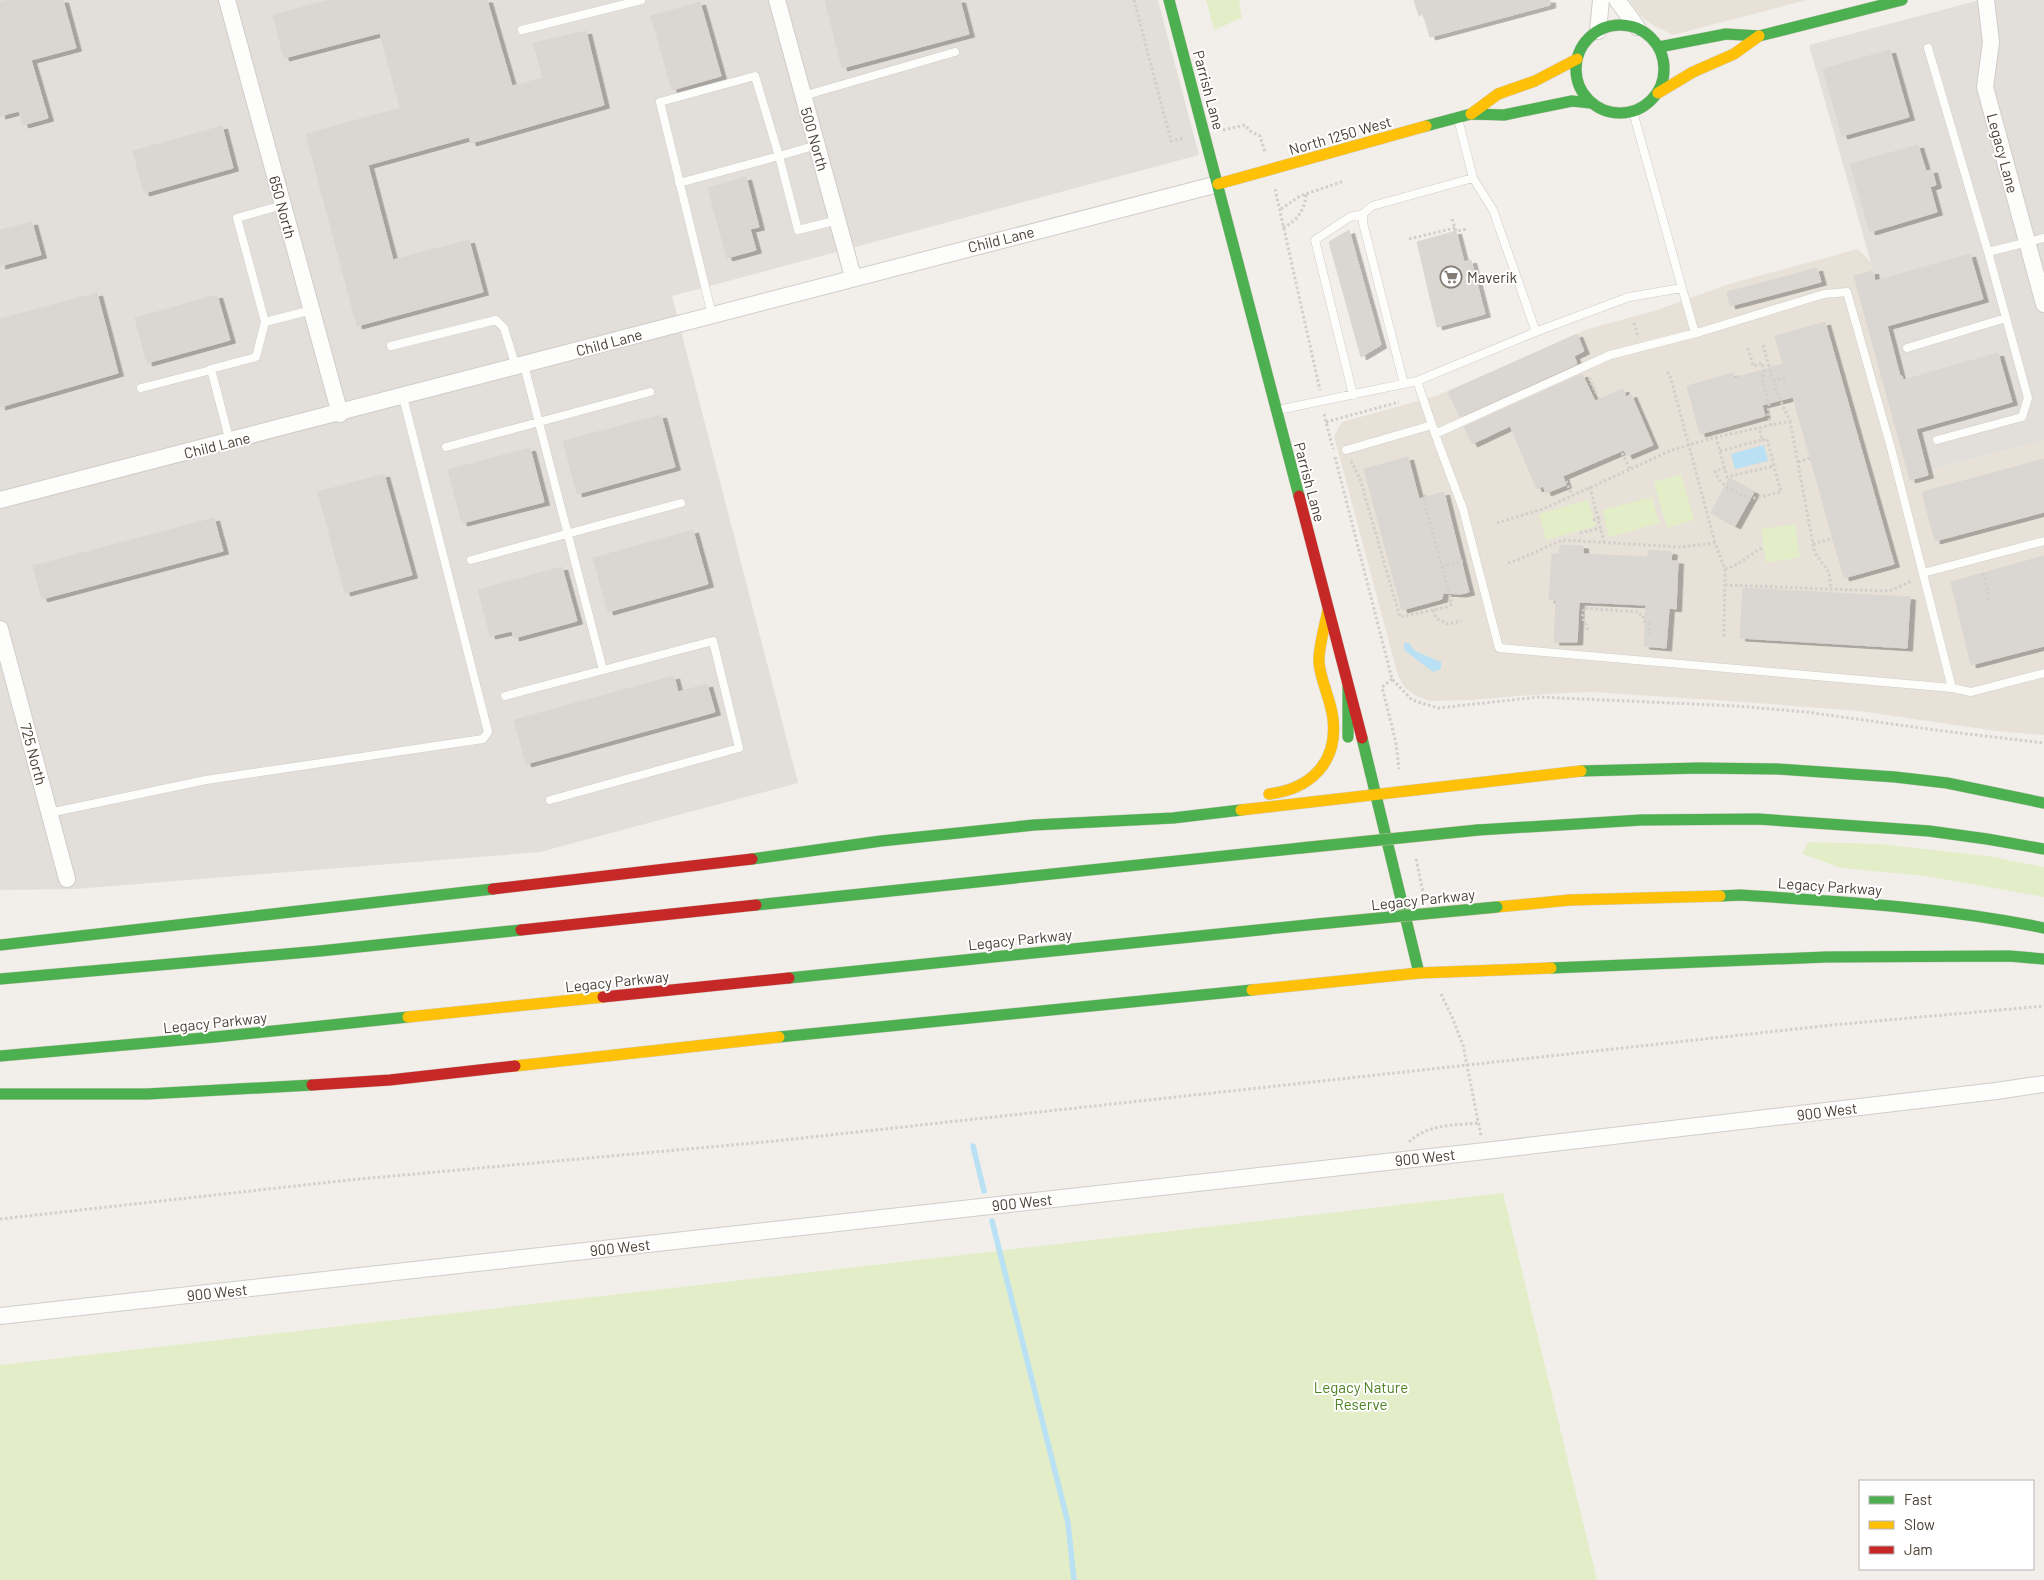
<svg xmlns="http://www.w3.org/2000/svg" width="2044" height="1580" font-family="Barlow,sans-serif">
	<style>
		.residential { fill: #e7e1d8 }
		.industrial { fill: #e2ded9 }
		.green { fill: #e3eec9 }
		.water { fill: #b9e0f3 }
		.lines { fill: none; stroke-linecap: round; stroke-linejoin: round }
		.stream { stroke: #b9e0f3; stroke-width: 5.5 }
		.building { fill: #dad7d2; stroke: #dbd6d1; filter: url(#shadow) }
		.lane-casing { stroke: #d0cdc9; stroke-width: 9 }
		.street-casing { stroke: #d0cdc9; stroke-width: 18 }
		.fast-casing { stroke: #d2ccc2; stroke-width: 12 }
		.slow-casing { stroke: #d2ccc2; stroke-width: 12 }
		.jam-casing { stroke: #d2ccc2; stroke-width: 12 }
		.path { stroke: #d2cfcb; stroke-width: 3; stroke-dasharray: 2.5 2.5; stroke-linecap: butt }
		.lane { stroke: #fdfdfc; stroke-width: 8 }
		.street { stroke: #fdfdfc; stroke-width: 16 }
		.fast { stroke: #4caf50; stroke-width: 11 }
		.slow { stroke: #ffc107; stroke-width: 11 }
		.jam { stroke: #c62828; stroke-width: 11 }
		.fast-bridge-casing { stroke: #cdbba4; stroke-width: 12; stroke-linecap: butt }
		.fast-bridge { stroke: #4caf50; stroke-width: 11 }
		.labels { text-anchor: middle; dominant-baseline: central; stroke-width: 4; stroke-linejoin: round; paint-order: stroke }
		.street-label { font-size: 15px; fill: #4a4036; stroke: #fff }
		.poi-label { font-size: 15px; fill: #4a4036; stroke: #fff; text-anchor: start }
		.park-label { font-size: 15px; fill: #4f8223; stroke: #fff }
	</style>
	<defs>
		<filter id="shadow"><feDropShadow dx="5.5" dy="3" stdDeviation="0" flood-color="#0004"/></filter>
	</defs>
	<rect width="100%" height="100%" fill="#f2efeb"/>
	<path class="residential" d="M 1629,0 L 1807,0 L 1673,35 L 1653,25 L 1641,16 Z
		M 1858,249 L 1871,262 L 1930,470 L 2044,440 L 2044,735 L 1997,731 L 1859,711 L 1757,703 L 1592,692 L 1545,694 L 1471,700 L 1431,701 L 1418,697 L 1405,688 L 1398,676 L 1334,436 L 1342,422 L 1436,396 L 1588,329 L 1657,310 L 1729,284 Z"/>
	<path class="industrial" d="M 0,0 L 1158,0 L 1199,155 L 672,296 L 798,783 L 540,852 L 75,889 L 0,890 Z
		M 1980,0 L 2044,0 L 2044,440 L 1930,470 L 1809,45 Z"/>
	<path class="green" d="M 1206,0 L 1239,0 L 1242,18 L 1214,30 Z
		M 1681,474 L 1694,520 L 1667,528 L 1654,482 Z
		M 1652,497 L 1659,523 L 1609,537 L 1602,510 Z
		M 1588,500 L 1596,526 L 1546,540 L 1539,514 Z
		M 1795,524 L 1800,557 L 1766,563 L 1761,529 Z
		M 1808,842 L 1880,844 L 1987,856 L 2044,867 L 2044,897 L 1926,876 L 1841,868 L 1802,854 Z
		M 1503,1193 L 1597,1580 L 0,1580 L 0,1365 Z"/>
	<path class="water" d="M 1764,445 L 1768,461 L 1735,469 L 1731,454 Z
		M 1404,643 L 1409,643 L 1415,651 L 1441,662 L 1441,669 L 1433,672 L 1404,650 Z"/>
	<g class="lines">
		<path class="stream" d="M 973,1146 L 984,1191
			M 992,1221 L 1068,1523 L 1074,1580"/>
	</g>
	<path class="building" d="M 7,0 L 63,0 L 76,48 L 31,60 L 48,118 L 23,125 L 19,111 L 0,116 L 0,2 Z
		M 330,0 L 487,0 L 512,86 L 543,78 L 533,43 L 586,31 L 604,105 L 471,143 L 469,137 L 368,165 L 393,260 L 469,240 L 483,292 L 357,326 L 306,134 L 400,108 L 380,33 L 284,58 L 273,15 Z
		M 825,0 L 960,0 L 969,34 L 842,68 Z
		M 1414,0 L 1550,0 L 1550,5 L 1430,37 L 1423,14 L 1419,16 Z
		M 700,2 L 721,76 L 672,90 L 651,16 Z
		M 1890,50 L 1909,117 L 1842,136 L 1823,69 Z
		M 222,126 L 233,168 L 144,193 L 133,151 Z
		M 1918,145 L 1926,171 L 1932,170 L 1936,185 L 1930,187 L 1937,212 L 1870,232 L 1850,164 Z
		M 746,177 L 759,227 L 750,229 L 756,250 L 727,258 L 708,188 Z
		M 32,222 L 41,255 L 0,266 L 0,230 Z
		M 1349,230 L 1381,345 L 1361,357 L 1329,242 Z
		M 1456,231 L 1464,262 L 1471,260 L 1485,314 L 1437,327 L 1417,242 Z
		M 1970,254 L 1983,299 L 1887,326 L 1900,376 L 1902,376 L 1903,380 L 1998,353 L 2012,402 L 1916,429 L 1928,475 L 1910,480 L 1854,276 L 1873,271 L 1875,281 Z
		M 1817,268 L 1821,282 L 1730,306 L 1727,292 Z
		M 97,293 L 118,373 L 0,407 L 0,319 Z
		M 217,295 L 230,340 L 147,363 L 135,318 Z
		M 1825,322 L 1894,564 L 1844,578 L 1793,397 L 1762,405 L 1765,416 L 1700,434 L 1687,386 L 1733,373 L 1734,378 L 1783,364 L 1775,336 Z
		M 1577,334 L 1584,351 L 1574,356 L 1577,364 L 1460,417 L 1448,392 Z
		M 1582,374 L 1595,401 L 1623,389 L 1626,397 L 1631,394 L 1653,445 L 1627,456 L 1624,450 L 1563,476 L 1566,485 L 1546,493 L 1543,486 L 1537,489 L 1510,426 L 1472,444 L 1464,427 Z
		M 661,415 L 675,467 L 577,494 L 563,441 Z
		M 530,448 L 544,502 L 462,523 L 448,470 Z
		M 1408,457 L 1419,499 L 1444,492 L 1469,592 L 1461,594 L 1443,593 L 1442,599 L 1402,610 L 1364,469 Z
		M 2044,459 L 2044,512 L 1935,541 L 1922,492 Z
		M 384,474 L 412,575 L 345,593 L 318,492 Z
		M 1729,478 L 1754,492 L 1735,526 L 1711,513 Z
		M 214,518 L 223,551 L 42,599 L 33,566 Z
		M 693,530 L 708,584 L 608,612 L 593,558 Z
		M 1560,545 L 1583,546 L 1583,554 L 1648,557 L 1648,550 L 1672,552 L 1671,561 L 1678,561 L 1676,609 L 1669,608 L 1666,648 L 1644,646 L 1646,605 L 1579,602 L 1577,642 L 1554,642 L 1556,600 L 1549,600 L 1550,586 L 1552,554 L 1559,554 Z
		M 2044,556 L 2044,646 L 1971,665 L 1951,582 Z
		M 562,567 L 577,621 L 514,638 L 512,631 L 490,636 L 478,590 Z
		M 1743,588 L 1910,597 L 1907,648 L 1740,638 Z
		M 674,676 L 678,692 L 707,684 L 715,712 L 526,764 L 514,720 Z"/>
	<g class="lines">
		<g class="lane-casing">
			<path id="lane" d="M 522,30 L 641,0
				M 1928,48 L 1988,252
				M 803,96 L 955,52
				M 1473,178 L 1493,210 L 1536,332
				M 679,183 L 779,156 L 798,230 L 838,220
				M 283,205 L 237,218 L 265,322 L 312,310
				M 1682,288 L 1695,333
				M 712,315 L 660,102 L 755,76 L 779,156 L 817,145
				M 391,346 L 496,320 L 504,328 L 516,367
				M 1907,348 L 2006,318
				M 524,365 L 603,670
				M 1417,381 L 1538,331 L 1629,297 L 1682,288 L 1633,112
				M 1404,384 L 1363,223 L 1363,214 L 1372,206 L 1473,178 L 1458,119
				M 141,388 L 211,370
				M 1353,395 L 1315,240 L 1350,217 L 1363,214
				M 1278,410 L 1417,381 L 1439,445 L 1463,509 L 1499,648 L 1952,688 L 1971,692 L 2044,673
				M 1435,434 L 1610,355 L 1700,332 L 1824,294 L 1847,292 L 1891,448 L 1952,688
				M 1937,440 L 2022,417 L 2028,398 L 1988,252 L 2044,238
				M 230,442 L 211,369 L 256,357 L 265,322
				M 446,447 L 650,392
				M 1346,450 L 1432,425
				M 471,560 L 681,503
				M 1923,573 L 2044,541
				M 505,696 L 713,641 L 739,748 L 550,800
				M 49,813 L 206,780 L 483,739 L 488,732 L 403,397"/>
		</g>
		<g class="street-casing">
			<path id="street" d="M 227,0 L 340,414
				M 777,0 L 853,277
				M 1617,0 L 1637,27
				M 1986,0 L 1991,42 L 1985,87 L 2044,304
				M 1598,31 L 1601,0
				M 0,500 C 407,397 812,288 1218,184
				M 0,629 L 67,879
				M 0,1316 L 1485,1151 L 1996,1091 L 2044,1084"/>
		</g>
		<g class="fast-casing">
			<path id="fast" d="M 1169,0 L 1299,496
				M1576 69a44 44 0 1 1 88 0a44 44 0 1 1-88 0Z
				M 1659,47 L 1726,34 L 1759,36 L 1902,0
				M 1426,126 L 1471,114 L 1504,115 L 1572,101 L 1591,103
				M 1348,686 L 1348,737
				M 1362,738 L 1419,973
				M 1581,771 L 1699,768 L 1777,769 L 1895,777 L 1947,783 L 2044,803
				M 1478,830 L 1641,820 L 1758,819 L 1929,831 L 1987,839 L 2044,849
				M 752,859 L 881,841 L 1034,825 L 1173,818 L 1241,810
				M 1720,896 L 1741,895 C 1842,902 1944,907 2044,928
				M 756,905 L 1301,848
				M 0,945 L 493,889
				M 1551,968 L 1826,957 L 2009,956 L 2044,959
				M 789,978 L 1317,924
				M 0,979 L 320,951 L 521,930
				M 779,1037 L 1252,990
				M 0,1056 L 215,1037 L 408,1017
				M 0,1094 L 147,1094 L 312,1085"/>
		</g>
		<g class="slow-casing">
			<path id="slow" d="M 1658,93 L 1693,72 L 1734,54 L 1759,36
				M 1471,114 L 1498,94 L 1535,81 L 1577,59
				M 1218,184 L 1426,126
				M 1269,794 C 1310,789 1338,763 1333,719 C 1331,700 1321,682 1319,663 C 1318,649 1325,625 1328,610
				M 1241,810 L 1581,771
				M 1497,907 L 1570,900 L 1720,896
				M 1252,990 L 1419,973 L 1551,968
				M 408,1017 L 603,997
				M 515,1066 L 779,1037"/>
		</g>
		<g class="jam-casing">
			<path id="jam" d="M 1299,496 L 1362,738
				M 493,889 L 752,859
				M 521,930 L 756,905
				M 603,997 L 789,978
				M 312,1085 L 390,1080 L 515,1066"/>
		</g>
		<path class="path" d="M 1134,0 L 1171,141 L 1185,138
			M 1223,130 L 1245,125 L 1250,131 L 1260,136 L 1265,152
			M 1275,189 L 1320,390
			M 1281,209 L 1300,196 L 1344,181
			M 1452,219 L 1456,231 L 1468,229
			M 1283,228 C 1297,221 1305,210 1306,194
			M 1409,239 L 1455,228
			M 1634,323 L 1638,337
			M 1748,348 L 1753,366 L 1762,363 L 1764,370 L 1762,378 L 1769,404 L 1768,414 L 1771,426
			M 1667,372 L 1670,375 L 1715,543
			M 1589,378 L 1596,393
			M 1773,381 L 1787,377
			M 1324,414 L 1333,449
			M 1790,421 L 1813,544 L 1815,553 L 1829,572 L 1831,589
			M 1326,422 L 1399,402
			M 1716,437 L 1727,477 L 1774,466 L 1767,439 L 1762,440 L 1759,428
			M 1720,451 L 1762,440
			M 1622,453 L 1630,469
			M 1335,457 L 1392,679 L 1412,700 L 1438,708 L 1539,697 L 1737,706 L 1806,712 L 1943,731 L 2044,743
			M 1351,461 L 1360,479 L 1400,617 L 1447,607 L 1452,604 L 1423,497 L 1428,495
			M 1798,462 L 1810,458
			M 1725,468 L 1715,471 C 1720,487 1736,492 1750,499 L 1781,492 L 1774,466
			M 1566,481 L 1572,495
			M 1590,487 L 1604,542
			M 1593,520 L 1603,517
			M 1497,523 L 1543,509 L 1672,450 L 1712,438 L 1790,421 L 1777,393 L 1763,345
			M 1580,533 L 1601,528
			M 1813,544 L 1833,538
			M 1508,563 L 1520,559 L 1562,540 L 1681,547 L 1715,543 L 1725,569 L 1724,637
			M 1442,567 L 1463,561
			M 1725,569 C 1741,565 1750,553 1764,547
			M 1983,573 L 1988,590 L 1988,602
			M 1725,585 L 1883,591 L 1892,590 L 1912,581
			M 1433,610 L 1436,618 L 1448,624 L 1462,621
			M 1588,630 L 1582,617 L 1584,608 L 1638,612 L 1639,614 L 1643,615 L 1644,621 L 1649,623 L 1649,634
			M 1392,679 L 1382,687 L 1396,743 L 1399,769
			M 1416,859 L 1423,892
			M 1441,994 L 1452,1017 L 1463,1045 L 1481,1136
			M 1409,1142 C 1427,1124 1455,1125 1479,1123
			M 0,1219 L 349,1180 L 775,1141 L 1832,1025 L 2044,1006"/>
		<use href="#lane" class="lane"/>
		<use href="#street" class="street"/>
		<use href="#fast" class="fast"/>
		<use href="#slow" class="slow"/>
		<use href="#jam" class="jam"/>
		<g class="fast-bridge-casing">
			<path id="fast-bridge" d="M 1301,848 L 1478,830
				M 1317,924 L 1497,907"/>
		</g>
		<use href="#fast-bridge" class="fast-bridge"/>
	</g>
	<defs>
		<g id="supermarket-ring" transform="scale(1.125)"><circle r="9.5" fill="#fff" stroke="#857d75" stroke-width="1.5"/><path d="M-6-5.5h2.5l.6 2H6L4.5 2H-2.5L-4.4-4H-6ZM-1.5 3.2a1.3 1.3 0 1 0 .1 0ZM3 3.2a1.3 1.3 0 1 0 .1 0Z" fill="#857d75"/></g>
	</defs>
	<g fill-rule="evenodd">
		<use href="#supermarket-ring" x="1451" y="277"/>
	</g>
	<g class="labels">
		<g class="street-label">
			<text transform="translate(1209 90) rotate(75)">Parrish Lane</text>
			<text transform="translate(1340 135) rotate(-16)">North 1250 West</text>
			<text transform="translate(815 139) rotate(74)">500 North</text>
			<text transform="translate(2003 153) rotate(75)">Legacy Lane</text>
			<text transform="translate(283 207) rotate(75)">650 North</text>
			<text transform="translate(1001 239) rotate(-14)">Child Lane</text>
			<text transform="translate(609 342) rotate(-15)">Child Lane</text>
			<text transform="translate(217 445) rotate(-14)">Child Lane</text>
			<text transform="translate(1310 482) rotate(75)">Parrish Lane</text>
			<text transform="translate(34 754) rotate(75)">725 North</text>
			<text transform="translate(1830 886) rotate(4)">Legacy Parkway</text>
			<text transform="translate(1423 899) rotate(-6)">Legacy Parkway</text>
			<text transform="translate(1020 939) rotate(-6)">Legacy Parkway</text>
			<text transform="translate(617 981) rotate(-6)">Legacy Parkway</text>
			<text transform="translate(215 1022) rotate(-6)">Legacy Parkway</text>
			<text transform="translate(1827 1111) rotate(-7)">900 West</text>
			<text transform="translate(1425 1157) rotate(-6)">900 West</text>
			<text transform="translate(1022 1202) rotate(-6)">900 West</text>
			<text transform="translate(620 1247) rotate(-6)">900 West</text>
			<text transform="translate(217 1292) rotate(-6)">900 West</text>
		</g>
		<g class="poi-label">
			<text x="1467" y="277">Maverik</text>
		</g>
		<g class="park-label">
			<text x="1361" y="1387">Legacy Nature<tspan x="1361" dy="17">Reserve</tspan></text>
		</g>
	</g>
	<rect x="1859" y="1480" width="175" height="90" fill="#ffffff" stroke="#b7b3af"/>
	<rect x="1869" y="1496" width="25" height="8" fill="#4caf50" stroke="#b7b3af"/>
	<text x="1904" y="1505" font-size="15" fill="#4a4036">Fast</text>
	<rect x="1869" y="1521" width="25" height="8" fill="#ffc107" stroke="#b7b3af"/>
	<text x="1904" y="1530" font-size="15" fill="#4a4036">Slow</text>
	<rect x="1869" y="1546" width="25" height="8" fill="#c62828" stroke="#b7b3af"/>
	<text x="1904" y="1555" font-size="15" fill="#4a4036">Jam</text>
</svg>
